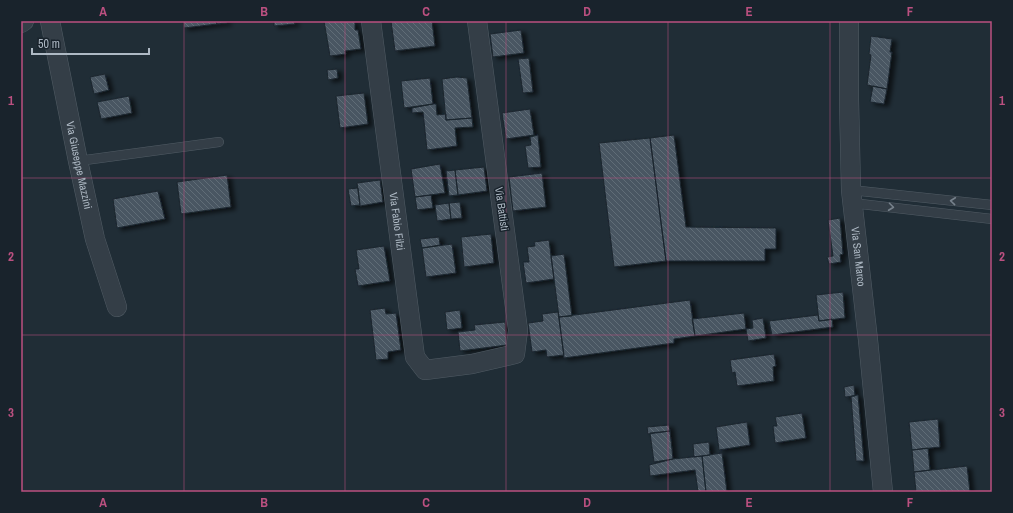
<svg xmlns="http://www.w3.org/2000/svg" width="1013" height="513" font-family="'Archivo Narrow',sans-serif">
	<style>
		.building { fill: url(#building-back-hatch); stroke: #1b252e; filter: url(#shadow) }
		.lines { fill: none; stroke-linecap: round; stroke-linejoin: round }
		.service-casing { stroke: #515c65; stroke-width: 10 }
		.minor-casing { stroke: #515c65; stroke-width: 20 }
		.service { stroke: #343e47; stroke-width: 9 }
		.minor { stroke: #343e47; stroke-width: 19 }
		.oneway { stroke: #77828c }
		.grid { fill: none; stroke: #bb5080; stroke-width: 1; stroke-opacity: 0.55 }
		.labels { text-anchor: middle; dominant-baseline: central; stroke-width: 3; stroke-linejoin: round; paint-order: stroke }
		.street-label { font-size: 11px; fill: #aeb9c4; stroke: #19232c }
		.neatline { fill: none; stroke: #bb5080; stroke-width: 1.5 }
		.grid-label { font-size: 13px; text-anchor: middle; font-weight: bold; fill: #bb5080 }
	</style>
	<defs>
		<pattern id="building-back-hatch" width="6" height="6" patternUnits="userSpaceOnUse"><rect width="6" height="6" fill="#495762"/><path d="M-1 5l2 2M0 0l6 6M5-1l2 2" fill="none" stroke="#616d77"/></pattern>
		<filter id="shadow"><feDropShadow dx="4.5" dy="2.5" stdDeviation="2" flood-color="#0009"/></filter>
	</defs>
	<rect width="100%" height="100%" fill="#202d36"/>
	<path class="building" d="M 183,21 L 216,21 L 217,24 L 184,28 Z
		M 216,21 L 227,21 L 227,23 L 217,24 Z
		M 274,21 L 294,21 L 295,24 L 274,26 Z
		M 324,21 L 355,21 L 355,30 L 358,30 L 361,49 L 345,51 L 346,54 L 330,56 Z
		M 391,21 L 432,21 L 435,46 L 395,51 Z
		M 521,30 L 524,53 L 493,57 L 490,34 Z
		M 871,36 L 892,39 L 890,52 L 892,52 L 887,89 L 867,85 L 871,55 L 869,54 Z
		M 529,58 L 533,92 L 523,93 L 518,59 Z
		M 337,69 L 338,78 L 328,80 L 327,70 Z
		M 105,74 L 109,90 L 94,94 L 90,77 Z
		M 457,77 L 467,78 L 472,118 L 446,120 L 442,79 Z
		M 430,78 L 433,104 L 404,108 L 401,81 Z
		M 873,86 L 887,89 L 884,104 L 870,102 Z
		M 364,93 L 368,124 L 340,128 L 336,96 Z
		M 129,96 L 132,113 L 101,119 L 97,102 Z
		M 433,104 L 436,104 L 437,115 L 446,114 L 446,120 L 472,118 L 473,127 L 455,128 L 457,146 L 427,150 L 423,112 L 412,113 L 412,108 Z
		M 530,109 L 534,135 L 506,139 L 502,113 Z
		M 538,135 L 541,167 L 528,168 L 525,146 L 531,145 L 530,137 Z
		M 674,135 L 686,227 L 776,228 L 776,249 L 765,249 L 765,261 L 666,261 L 650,138 Z
		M 650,138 L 666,261 L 614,267 L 599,143 Z
		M 440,164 L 445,193 L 415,197 L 411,169 Z
		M 484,167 L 487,191 L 458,195 L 455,170 Z
		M 455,170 L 458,195 L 449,196 L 446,171 Z
		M 542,173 L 546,207 L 513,211 L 509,177 Z
		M 227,175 L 231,207 L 181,214 L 177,182 Z
		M 380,180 L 383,202 L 360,206 L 357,183 Z
		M 358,188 L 360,205 L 351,206 L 348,189 Z
		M 158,191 L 165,219 L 117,228 L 113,199 Z
		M 431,195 L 433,208 L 417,210 L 415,197 Z
		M 460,202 L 462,218 L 451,219 L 449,203 Z
		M 449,203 L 451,219 L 437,221 L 435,205 Z
		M 840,218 L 843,254 L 840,255 L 841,262 L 829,264 L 827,257 L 833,256 L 828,220 Z
		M 491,234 L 494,263 L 464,267 L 461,237 Z
		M 439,237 L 440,245 L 422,248 L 420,239 Z
		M 549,240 L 554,279 L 526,283 L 523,262 L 529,262 L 527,247 L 535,246 L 534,242 Z
		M 452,244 L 456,273 L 426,277 L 422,248 Z
		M 384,246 L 390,281 L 358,286 L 355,269 L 359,269 L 356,250 Z
		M 564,254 L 572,316 L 559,317 L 551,256 Z
		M 843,292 L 845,318 L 819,321 L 816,295 Z
		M 690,300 L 695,336 L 674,339 L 674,343 L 564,358 L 559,317 Z
		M 385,308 L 386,314 L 396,313 L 401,350 L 388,352 L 388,359 L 376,360 L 370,310 Z
		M 460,310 L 462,328 L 447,330 L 445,312 Z
		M 558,312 L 564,355 L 547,357 L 546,350 L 532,352 L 528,323 L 543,321 L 542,314 Z
		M 744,313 L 746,329 L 695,336 L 692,319 Z
		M 818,315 L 819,321 L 832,319 L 833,327 L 772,335 L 769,321 Z
		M 763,318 L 766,338 L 748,341 L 746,329 L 753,328 L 752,320 Z
		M 505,322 L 507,345 L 460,351 L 458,332 L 475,330 L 474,325 Z
		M 774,354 L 776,366 L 773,367 L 774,381 L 737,386 L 735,372 L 732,373 L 730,360 Z
		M 854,385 L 855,396 L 845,397 L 844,387 Z
		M 858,395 L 864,461 L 856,461 L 851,396 Z
		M 802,413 L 806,438 L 775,443 L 773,426 L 777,426 L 775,417 Z
		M 938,419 L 940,447 L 912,450 L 909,422 Z
		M 747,422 L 750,445 L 719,450 L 716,427 Z
		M 669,425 L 670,431 L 648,434 L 647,427 Z
		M 670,431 L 673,459 L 654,462 L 650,433 Z
		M 709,442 L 710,455 L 694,457 L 693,444 Z
		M 928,448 L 930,470 L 914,472 L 912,450 Z
		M 722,453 L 727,492 L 706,492 L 702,456 Z
		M 702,456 L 706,492 L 698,492 L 695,470 L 650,476 L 649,465 L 673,459 Z
		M 967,466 L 970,492 L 916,492 L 914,472 Z"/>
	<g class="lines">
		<g class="service-casing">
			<path id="service" d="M 78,161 L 219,142
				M 851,190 L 992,205
				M 852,203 L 992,219"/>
		</g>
		<g class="minor-casing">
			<g id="minor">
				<path id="s1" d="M 50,21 L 78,161 L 95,239 L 117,307"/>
				<path id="s2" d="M 371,21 L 415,357 L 425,370 L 472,364 L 515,354 L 518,330 L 477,21"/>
				<path id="s3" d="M 849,21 L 849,100 L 851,190 L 868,340 L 883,492"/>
				<path d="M 21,23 L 24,21"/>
			</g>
		</g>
		<use href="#service" class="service"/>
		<use href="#minor" class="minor"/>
	</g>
	<defs><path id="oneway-chevron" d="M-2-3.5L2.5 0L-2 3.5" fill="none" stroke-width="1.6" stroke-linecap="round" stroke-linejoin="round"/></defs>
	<g class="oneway">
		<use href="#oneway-chevron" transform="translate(953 201) rotate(-174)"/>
		<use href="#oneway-chevron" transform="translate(891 207) rotate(7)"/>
	</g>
	<path class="grid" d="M 184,21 L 184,492M 345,21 L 345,492M 506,21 L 506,492M 668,21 L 668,492M 830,21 L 830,492M 21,178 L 992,178M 21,335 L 992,335"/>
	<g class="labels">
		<g class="street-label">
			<text stroke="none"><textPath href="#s1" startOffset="147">Via Giuseppe Mazzini</textPath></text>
			<text transform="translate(502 209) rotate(82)">Via Battisti</text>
			<text stroke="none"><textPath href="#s2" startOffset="202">Via Fabio Filzi</textPath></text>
			<text stroke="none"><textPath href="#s3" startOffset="236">Via San Marco</textPath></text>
		</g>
	</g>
	<rect width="1013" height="513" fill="none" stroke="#19232c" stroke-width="44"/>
	<path d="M32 48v6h117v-6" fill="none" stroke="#aeb9c4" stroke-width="2"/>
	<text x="38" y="48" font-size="12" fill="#aeb9c4" stroke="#19232c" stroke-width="3" paint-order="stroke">50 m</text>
	<rect x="22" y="22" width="969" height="469" class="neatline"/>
	<g class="grid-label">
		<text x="103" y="16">A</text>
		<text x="264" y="16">B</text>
		<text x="426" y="16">C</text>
		<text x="587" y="16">D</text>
		<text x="749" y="16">E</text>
		<text x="910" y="16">F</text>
		<text x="11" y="105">1</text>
		<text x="1002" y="105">1</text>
		<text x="11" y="261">2</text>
		<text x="1002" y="261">2</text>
		<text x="11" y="417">3</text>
		<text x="1002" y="417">3</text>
		<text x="103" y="507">A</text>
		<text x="264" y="507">B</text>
		<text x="426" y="507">C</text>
		<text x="587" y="507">D</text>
		<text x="749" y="507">E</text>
		<text x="910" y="507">F</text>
	</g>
</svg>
